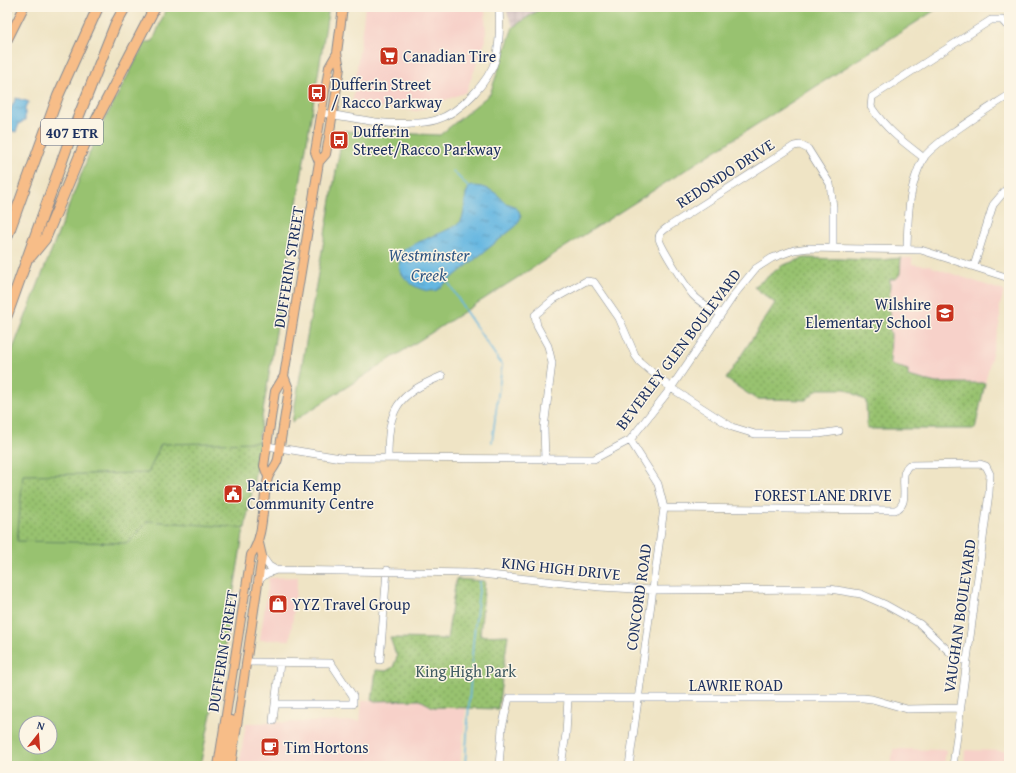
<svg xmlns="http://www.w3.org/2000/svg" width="1016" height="773" font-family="'Gentium Book Plus',serif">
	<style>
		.built { fill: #f7d1c9 }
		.industrial { fill: url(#industrial-grid) }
		.grass { fill: #98c26f; stroke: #5a7866; fill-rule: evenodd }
		.park { fill: url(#park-dots); stroke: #5a7866 }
		.water { fill: url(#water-ripples); stroke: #4073a0 }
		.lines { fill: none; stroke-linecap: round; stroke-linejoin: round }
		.stream { stroke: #66b7e1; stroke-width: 1.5 }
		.minor-casing { stroke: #858a92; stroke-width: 8 }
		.major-casing { stroke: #858a92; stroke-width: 10 }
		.highway-casing { stroke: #858a92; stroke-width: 12 }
		.minor { stroke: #fff; stroke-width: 7 }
		.major { stroke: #f7bd88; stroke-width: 8 }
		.highway { stroke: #f7bd88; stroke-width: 10 }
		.labels { text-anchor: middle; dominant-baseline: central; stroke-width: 3; stroke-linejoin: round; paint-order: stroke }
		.shield { fill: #fcf5e5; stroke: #5e6a86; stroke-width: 1 }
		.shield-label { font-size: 15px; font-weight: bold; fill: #1b2f5e }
		.poi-label { font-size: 16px; fill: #1b2f5e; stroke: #fcf5e5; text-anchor: start }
		.street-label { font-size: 16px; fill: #1b2f5e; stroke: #fcf5e5 }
		.park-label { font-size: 16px; fill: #405b63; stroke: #fcf5e5 }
		.water-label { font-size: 17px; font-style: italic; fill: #325885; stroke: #fcf5e5 }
	</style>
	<defs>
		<pattern id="industrial-grid" width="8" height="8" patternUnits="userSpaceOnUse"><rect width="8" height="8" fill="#d2bfc1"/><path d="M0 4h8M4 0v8" fill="none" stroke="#b4a4a8"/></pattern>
		<pattern id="park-dots" width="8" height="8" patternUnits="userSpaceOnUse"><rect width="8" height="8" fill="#98c26f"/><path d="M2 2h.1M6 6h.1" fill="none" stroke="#7b9e5e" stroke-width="1.8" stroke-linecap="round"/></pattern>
		<pattern id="water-ripples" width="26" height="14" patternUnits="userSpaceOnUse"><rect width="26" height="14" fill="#66b7e1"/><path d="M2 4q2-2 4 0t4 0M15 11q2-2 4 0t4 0" fill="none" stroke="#5395ba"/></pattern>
	</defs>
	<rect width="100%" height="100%" fill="#fcf5e5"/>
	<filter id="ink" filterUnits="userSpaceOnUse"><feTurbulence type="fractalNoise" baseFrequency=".025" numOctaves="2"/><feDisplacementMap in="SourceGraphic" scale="8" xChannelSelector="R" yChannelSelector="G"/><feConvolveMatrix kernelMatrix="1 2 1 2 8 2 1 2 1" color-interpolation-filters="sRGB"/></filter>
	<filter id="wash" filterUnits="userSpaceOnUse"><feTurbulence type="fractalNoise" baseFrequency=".012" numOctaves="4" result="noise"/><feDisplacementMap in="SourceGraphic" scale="16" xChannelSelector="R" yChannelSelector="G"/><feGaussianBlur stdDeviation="0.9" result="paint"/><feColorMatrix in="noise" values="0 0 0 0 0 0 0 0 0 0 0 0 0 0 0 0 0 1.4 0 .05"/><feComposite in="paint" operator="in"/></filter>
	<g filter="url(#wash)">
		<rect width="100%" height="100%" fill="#efe4c5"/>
		<path class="built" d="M 365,7 L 485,7 L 486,40 L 466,92 L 417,111 L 352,105 Z
			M 901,258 L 912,258 L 912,264 L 929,266 L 1004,291 L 1000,305 L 1000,321 L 985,383 L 936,383 L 907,376 L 908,370 L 890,364 L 889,327 L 890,279 L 900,274 Z
			M 298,577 L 290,640 L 260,640 L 269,578 Z
			M 420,700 L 433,707 L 466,708 L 460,766 L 239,766 L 246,723 L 360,721 L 362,701 Z
			M 893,749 L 946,750 L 944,766 L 891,766 Z
			M 965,750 L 1009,751 L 1009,766 L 964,766 Z"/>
		<path class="industrial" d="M 505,7 L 543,7 L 513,27 Z"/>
		<path class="grass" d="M 167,7 L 329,7 L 222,663 L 201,761 L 198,766 L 14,766 L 7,761 L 7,364 L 97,134 L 145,43 L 153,41 ZM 26,723 L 50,723 L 50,747 L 26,747 Z
			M 543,7 L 940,7 L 292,422 L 343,131 L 440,135 L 490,94 L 513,27 Z"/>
		<path class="park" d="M 804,258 L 880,260 L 901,258 L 900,274 L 896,279 L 890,279 L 889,327 L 891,334 L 890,364 L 908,370 L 908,376 L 936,383 L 985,383 L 975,429 L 867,429 L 866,401 L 846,389 L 818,389 L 806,400 L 756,399 L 726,379 L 775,303 L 754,287 L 783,265 Z
			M 261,442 L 245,528 L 148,521 L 128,543 L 17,541 L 23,475 L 148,473 L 161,444 Z
			M 456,579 L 485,581 L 480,636 L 508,635 L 498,709 L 433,707 L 420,700 L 372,701 L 376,670 L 386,671 L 393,667 L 397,657 L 390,638 L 447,639 Z"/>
		<path class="water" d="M 16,98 L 29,102 L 25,107 L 25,120 L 19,124 L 16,132 L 7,129 L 7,117 Z
			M 471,186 C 486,186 496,191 505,203 L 512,205 L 519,211 L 521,217 L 516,226 L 437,290 C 424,294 404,283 400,269 C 398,263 402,256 404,250 C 416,241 456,229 461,221 C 467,210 462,193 471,186 Z"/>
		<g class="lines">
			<path class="stream" d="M 453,171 L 469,188
				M 447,280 L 466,312 L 502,365 L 492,442
				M 465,766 L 473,643 L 480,581"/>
		</g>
	</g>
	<g filter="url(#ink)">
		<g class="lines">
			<g class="minor-casing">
				<path id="minor" d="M 322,113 C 351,117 383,126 412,123 C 420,123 429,122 436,120 C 460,113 489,82 496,58 C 500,42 500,24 499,7
					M 924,158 C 902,141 887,130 871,107 L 872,97 L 991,20 L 1002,20 L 1009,28
					M 907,248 C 908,217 908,187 923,159 C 932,143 991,107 1009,95
					M 974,266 L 993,205 L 1009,186
					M 721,314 C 712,309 700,303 693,295 C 687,288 659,245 659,238 C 659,233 664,230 668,227 L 794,146 L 800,145 L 808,149 L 830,184 L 833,207 L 833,247
					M 267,446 L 341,458 L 594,459 L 630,440 L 671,388 L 734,295 L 755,269 L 772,258 L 794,250 L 809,248 L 921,250 L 1009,278
					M 388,458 C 388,409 396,395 442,376
					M 545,460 L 544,428 L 552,363 L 548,346 L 537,326 L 535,315 L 554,299 L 586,281 L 594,282 L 619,318 L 635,355 L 640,362 L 671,388 L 732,427 L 755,434 L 819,434 L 839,431
					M 664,508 L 895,510 C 913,504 896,476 909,465 L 980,464 L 986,466 L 990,474 L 989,493 L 953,766
					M 262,556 L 269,566 L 276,570
					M 258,581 L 266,574 L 276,570 L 472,573 L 600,587 L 653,590 L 830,589 L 861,594 L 886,605 L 920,624 L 956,658 L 966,661
					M 380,660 L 387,570
					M 247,662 L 331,663 L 353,696 L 353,704 L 276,704
					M 273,721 L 280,663
					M 499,766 L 502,728 L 509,698 L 863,698 L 872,699 L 907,709 L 960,708
					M 561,766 L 566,734 L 568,698
					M 629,766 L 664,508 L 658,484 L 630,440"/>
			</g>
			<g class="major-casing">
				<path id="major" d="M 7,10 L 8,7
					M 7,41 L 24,7
					M 319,162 L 326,154 L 331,125 L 340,68 L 337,53 L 343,7
					M 268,477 L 264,466 L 275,391 L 284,376 L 319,162 L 315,152 L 329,67 L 337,53
					M 218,766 L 251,555 C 266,532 261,504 268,478 C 270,471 276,467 278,459 L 289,389 L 284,376
					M 226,766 L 231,720
					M 231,766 L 262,556 L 259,543"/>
			</g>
			<g class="highway-casing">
				<path id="highway" d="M 7,237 L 58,96 L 98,7
					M 31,256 L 45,239 L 88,136 L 155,7
					M 7,315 L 72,133 L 115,25 L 125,7"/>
			</g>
			<use href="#minor" class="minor"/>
			<use href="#major" class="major"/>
			<use href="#highway" class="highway"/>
		</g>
	</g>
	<defs>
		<g id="supermarket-square" transform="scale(1)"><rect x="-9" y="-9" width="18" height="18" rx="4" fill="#c8321e" stroke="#fcf5e5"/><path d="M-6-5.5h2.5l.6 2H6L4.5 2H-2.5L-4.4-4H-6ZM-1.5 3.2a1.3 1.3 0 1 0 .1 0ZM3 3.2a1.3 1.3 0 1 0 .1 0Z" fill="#fff"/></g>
		<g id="bus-square" transform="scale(1)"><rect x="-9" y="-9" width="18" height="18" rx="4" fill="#c8321e" stroke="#fcf5e5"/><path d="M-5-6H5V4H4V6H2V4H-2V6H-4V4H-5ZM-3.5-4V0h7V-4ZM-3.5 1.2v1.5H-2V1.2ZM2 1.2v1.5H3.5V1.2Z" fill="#fff"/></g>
		<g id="school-square" transform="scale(1)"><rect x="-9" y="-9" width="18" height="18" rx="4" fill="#c8321e" stroke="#fcf5e5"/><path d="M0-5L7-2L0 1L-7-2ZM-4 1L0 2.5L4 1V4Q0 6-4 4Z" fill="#fff"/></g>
		<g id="civic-square" transform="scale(1)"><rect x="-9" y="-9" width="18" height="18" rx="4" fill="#c8321e" stroke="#fcf5e5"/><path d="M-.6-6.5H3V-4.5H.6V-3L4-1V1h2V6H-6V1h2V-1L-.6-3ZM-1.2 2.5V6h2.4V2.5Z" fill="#fff"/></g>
		<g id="shop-square" transform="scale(1)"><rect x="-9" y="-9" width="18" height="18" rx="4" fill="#c8321e" stroke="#fcf5e5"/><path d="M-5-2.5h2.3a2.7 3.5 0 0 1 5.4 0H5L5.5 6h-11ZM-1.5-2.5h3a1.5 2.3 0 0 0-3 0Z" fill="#fff"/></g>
		<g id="cafe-square" transform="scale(1)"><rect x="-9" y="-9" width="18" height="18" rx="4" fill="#c8321e" stroke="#fcf5e5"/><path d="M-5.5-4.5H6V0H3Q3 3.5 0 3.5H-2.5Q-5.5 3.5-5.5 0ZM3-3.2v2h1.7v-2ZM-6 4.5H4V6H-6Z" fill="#fff"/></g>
	</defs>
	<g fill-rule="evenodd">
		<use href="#supermarket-square" x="389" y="56"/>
		<use href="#bus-square" x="317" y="93"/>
		<use href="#bus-square" x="339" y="140"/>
		<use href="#school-square" x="945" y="313"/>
		<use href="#civic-square" x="233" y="494"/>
		<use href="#shop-square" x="278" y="604"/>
		<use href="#cafe-square" x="270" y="747"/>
	</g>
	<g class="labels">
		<rect class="shield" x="41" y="119" width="62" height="26" rx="3"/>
		<g class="shield-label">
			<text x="72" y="132">407 ETR</text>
		</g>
		<g class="poi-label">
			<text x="403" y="56">Canadian Tire</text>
			<text x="331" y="84">Dufferin Street<tspan x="331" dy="18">/ Racco Parkway</tspan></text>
			<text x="353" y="131">Dufferin<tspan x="353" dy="18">Street/Racco Parkway</tspan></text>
			<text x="931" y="304" text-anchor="end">Wilshire<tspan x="931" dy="18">Elementary School</tspan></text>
			<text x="247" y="485">Patricia Kemp<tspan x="247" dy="18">Community Centre</tspan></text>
			<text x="292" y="604">YYZ Travel Group</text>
			<text x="284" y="747">Tim Hortons</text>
		</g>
		<g class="street-label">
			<text transform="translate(725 173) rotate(-33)">REDONDO DRIVE</text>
			<text transform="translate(288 267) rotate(-81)">DUFFERIN STREET</text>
			<text transform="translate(678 349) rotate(-53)">BEVERLEY GLEN BOULEVARD</text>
			<text x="823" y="495">FOREST LANE DRIVE</text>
			<text transform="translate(561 568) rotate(6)">KING HIGH DRIVE</text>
			<text transform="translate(638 597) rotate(-82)">CONCORD ROAD</text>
			<text transform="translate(959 616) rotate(-82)">VAUGHAN BOULEVARD</text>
			<text transform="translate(222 651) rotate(-81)">DUFFERIN STREET</text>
			<text x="736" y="685">LAWRIE ROAD</text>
		</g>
		<g class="park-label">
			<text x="466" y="671">King High Park</text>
		</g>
		<g class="water-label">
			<text x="429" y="254">Westminster<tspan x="429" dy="20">Creek</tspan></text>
		</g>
	</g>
	<rect width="1016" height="773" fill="none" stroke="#fcf5e5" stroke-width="24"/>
	<g transform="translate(38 735) rotate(17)"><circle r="19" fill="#fcf5e5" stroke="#a2a6af"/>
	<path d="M0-3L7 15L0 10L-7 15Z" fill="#c8321e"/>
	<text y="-6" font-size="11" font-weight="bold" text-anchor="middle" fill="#1b2f5e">N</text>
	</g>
</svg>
